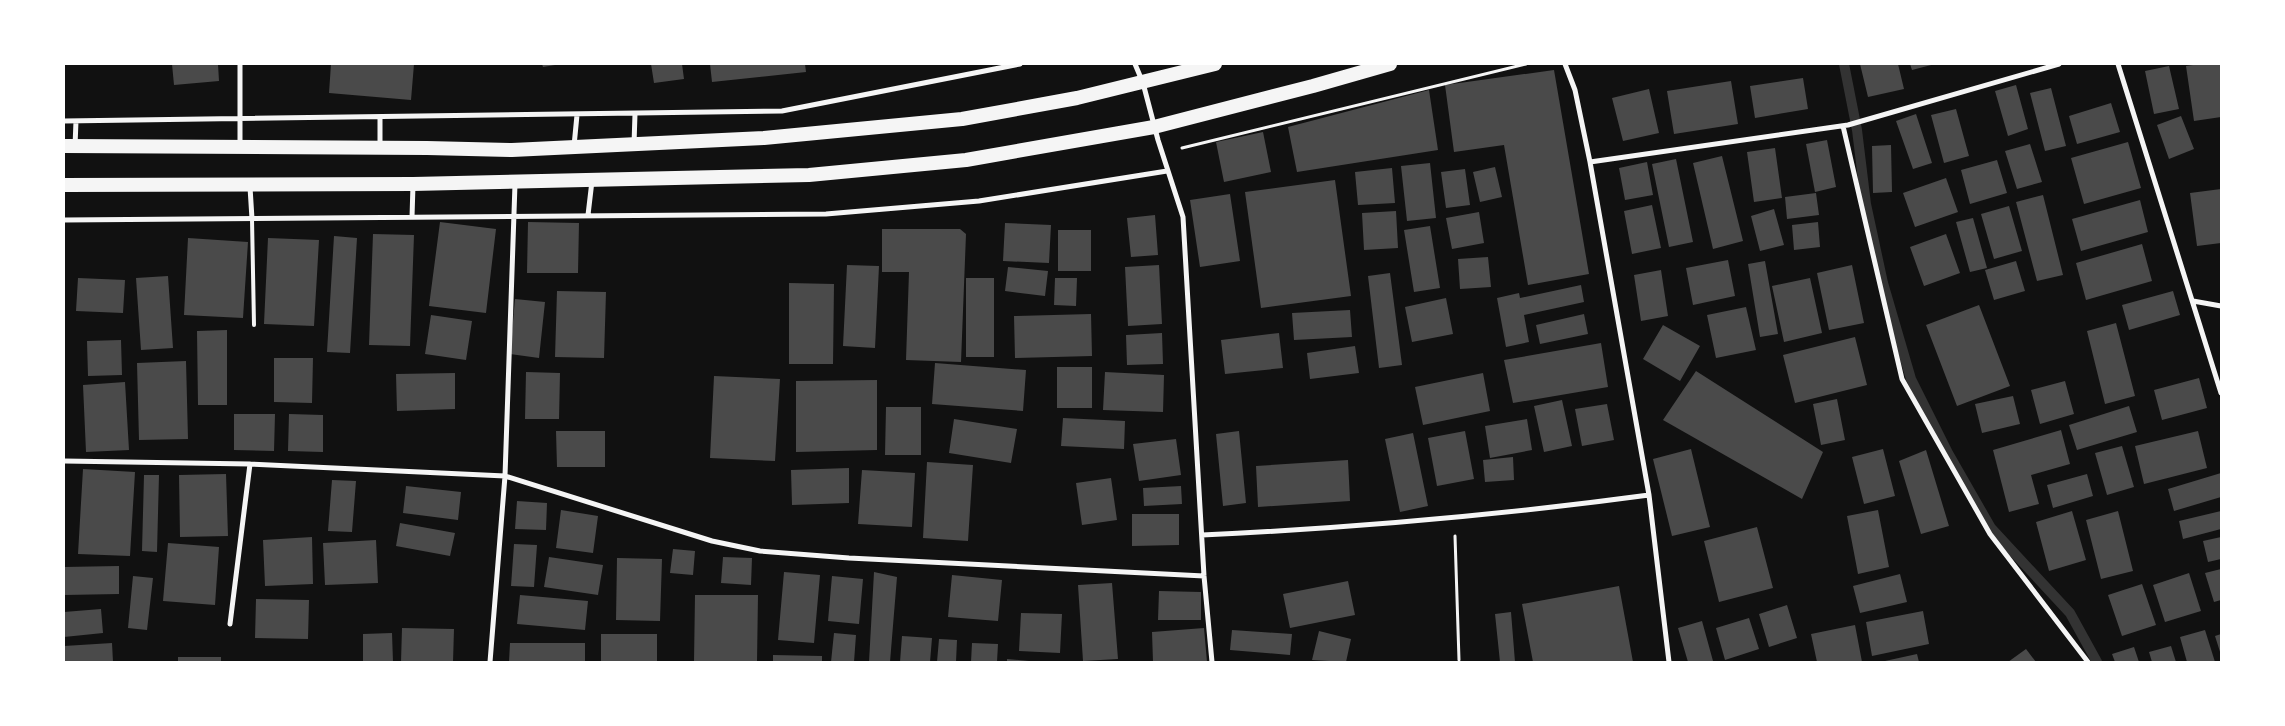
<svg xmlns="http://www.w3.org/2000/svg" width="2285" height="726" font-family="'Space Grotesk',sans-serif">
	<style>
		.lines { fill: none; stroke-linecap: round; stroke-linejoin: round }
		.stream { stroke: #333; stroke-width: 10 }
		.building { fill: #4a4a4a }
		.path { stroke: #f5f5f5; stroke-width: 3 }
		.service { stroke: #f5f5f5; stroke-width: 4 }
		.minor { stroke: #f5f5f5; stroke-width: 5 }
		.trunk { stroke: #f5f5f5; stroke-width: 14 }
	</style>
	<rect width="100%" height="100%" fill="#111"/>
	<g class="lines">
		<path class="stream" d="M 1844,64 L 1857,130 L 1866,204 L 1883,283 L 1911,379 L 1948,453 L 1991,528 L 2070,613 L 2097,662"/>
	</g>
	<path class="building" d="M 172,64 L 218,64 L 219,81 L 174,85 Z
		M 331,64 L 414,64 L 411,100 L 329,93 Z
		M 542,64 L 555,64 L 555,65 L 543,67 Z
		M 651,64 L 682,64 L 684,79 L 654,83 Z
		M 710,64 L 805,64 L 806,72 L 712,82 Z
		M 1860,64 L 1898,64 L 1904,89 L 1868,97 Z
		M 1910,64 L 1935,64 L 1912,70 Z
		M 2200,64 L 2221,64 L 2221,117 L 2194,121 L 2186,66 Z
		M 2169,66 L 2179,109 L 2154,114 L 2145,71 Z
		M 1554,70 L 1589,274 L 1528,285 L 1504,145 L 1454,152 L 1445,85 Z
		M 1803,78 L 1808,109 L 1755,118 L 1750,86 Z
		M 1731,81 L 1738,124 L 1674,134 L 1667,91 Z
		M 2016,85 L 2028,129 L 2008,136 L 1995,91 Z
		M 2051,88 L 2066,146 L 2045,151 L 2030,93 Z
		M 1649,89 L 1659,133 L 1623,141 L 1612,98 Z
		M 1429,90 L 1438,150 L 1297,172 L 1288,127 Z
		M 2111,103 L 2120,132 L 2077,144 L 2069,116 Z
		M 1956,109 L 1969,156 L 1944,163 L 1931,115 Z
		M 1916,114 L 1932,163 L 1913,169 L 1896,121 Z
		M 2181,116 L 2194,149 L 2169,159 L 2157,125 Z
		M 1263,132 L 1271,172 L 1224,182 L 1216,142 Z
		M 1827,140 L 1836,187 L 1815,192 L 1806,144 Z
		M 2128,142 L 2141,188 L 2084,204 L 2071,158 Z
		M 2030,144 L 2042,182 L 2017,189 L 2005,151 Z
		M 1891,145 L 1892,192 L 1873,193 L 1872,146 Z
		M 1775,148 L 1782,198 L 1754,202 L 1747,152 Z
		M 1722,156 L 1743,241 L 1713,249 L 1693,163 Z
		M 1676,159 L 1693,242 L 1669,247 L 1652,164 Z
		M 1997,160 L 2007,193 L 1970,204 L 1961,170 Z
		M 1647,162 L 1653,195 L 1625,200 L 1619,168 Z
		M 1430,163 L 1436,218 L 1407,221 L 1401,166 Z
		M 1495,167 L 1502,197 L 1480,202 L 1473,172 Z
		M 1392,168 L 1395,203 L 1358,205 L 1355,172 Z
		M 1465,169 L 1470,205 L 1446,208 L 1441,172 Z
		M 1946,178 L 1958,212 L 1915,227 L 1903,193 Z
		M 1335,180 L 1351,296 L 1261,308 L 1245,192 Z
		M 2221,189 L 2221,243 L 2197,246 L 2190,193 Z
		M 1816,193 L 1819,215 L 1787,219 L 1785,197 Z
		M 1230,194 L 1240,261 L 1200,267 L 1190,200 Z
		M 2043,195 L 2063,275 L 2037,281 L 2016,202 Z
		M 2140,200 L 2148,232 L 2081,251 L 2072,219 Z
		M 1652,205 L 1661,248 L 1632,254 L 1624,211 Z
		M 2009,206 L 2022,251 L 1994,259 L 1981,214 Z
		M 1774,209 L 1784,245 L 1760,251 L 1751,216 Z
		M 1396,211 L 1398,248 L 1364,250 L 1362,213 Z
		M 1479,212 L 1484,243 L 1452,249 L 1446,218 Z
		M 1155,215 L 1158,255 L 1131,257 L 1127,218 Z
		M 1973,218 L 1987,268 L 1970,272 L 1956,222 Z
		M 440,222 L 496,229 L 486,313 L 429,306 Z
		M 528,222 L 579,223 L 578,273 L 527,273 Z
		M 1818,222 L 1820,247 L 1794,250 L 1792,225 Z
		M 1005,223 L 1051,225 L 1049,263 L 1003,261 Z
		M 1430,226 L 1440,288 L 1414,292 L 1404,230 Z
		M 882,229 L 960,229 L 966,234 L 961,362 L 906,360 L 909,272 L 882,272 Z
		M 1058,230 L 1091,230 L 1091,271 L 1058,271 Z
		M 373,234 L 414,235 L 410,346 L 369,345 Z
		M 1946,234 L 1960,273 L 1924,286 L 1910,247 Z
		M 334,236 L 357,238 L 350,353 L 327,352 Z
		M 188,238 L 248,242 L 243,318 L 184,315 Z
		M 268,238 L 319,240 L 314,326 L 264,324 Z
		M 2142,244 L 2152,281 L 2086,300 L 2076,263 Z
		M 1488,257 L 1491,287 L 1460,289 L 1458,259 Z
		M 1728,260 L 1735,296 L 1693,305 L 1686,268 Z
		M 1765,261 L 1778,334 L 1760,337 L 1748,264 Z
		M 2016,261 L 2025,291 L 1994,300 L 1985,270 Z
		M 847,265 L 879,266 L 875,348 L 843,346 Z
		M 1159,265 L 1162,324 L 1128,326 L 1125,267 Z
		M 1852,265 L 1864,323 L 1829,330 L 1817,273 Z
		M 1008,267 L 1048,271 L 1045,296 L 1005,291 Z
		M 1661,270 L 1668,316 L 1641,321 L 1634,275 Z
		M 1390,273 L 1402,365 L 1379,368 L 1368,276 Z
		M 168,276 L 173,348 L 141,350 L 136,278 Z
		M 78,278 L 125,280 L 123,313 L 76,311 Z
		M 966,278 L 994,278 L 994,357 L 966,357 Z
		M 1055,278 L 1077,278 L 1076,306 L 1054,305 Z
		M 1810,278 L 1822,333 L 1784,342 L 1772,286 Z
		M 789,283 L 834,284 L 833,364 L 789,364 Z
		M 1581,285 L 1584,302 L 1524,315 L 1529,342 L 1506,347 L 1497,298 L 1519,293 L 1520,298 Z
		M 557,291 L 606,292 L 604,358 L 555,357 Z
		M 2173,291 L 2180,315 L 2129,330 L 2122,305 Z
		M 1446,298 L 1453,334 L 1412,342 L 1405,307 Z
		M 515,299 L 545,302 L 539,358 L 510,354 Z
		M 1979,305 L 2010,386 L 1957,406 L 1926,325 Z
		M 1746,307 L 1756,350 L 1716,358 L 1707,315 Z
		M 1350,310 L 1352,337 L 1294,340 L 1292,313 Z
		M 1091,314 L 1092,356 L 1015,358 L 1014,316 Z
		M 1584,314 L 1588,334 L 1540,344 L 1536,325 Z
		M 431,315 L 472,321 L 466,360 L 425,354 Z
		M 2116,323 L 2135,396 L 2105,404 L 2087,331 Z
		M 1663,325 L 1700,346 L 1680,381 L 1643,359 Z
		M 227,330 L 227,405 L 198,405 L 197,331 Z
		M 1162,333 L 1163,364 L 1127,365 L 1126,335 Z
		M 1279,333 L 1283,368 L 1225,374 L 1221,340 Z
		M 1855,337 L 1867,385 L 1795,403 L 1783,355 Z
		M 121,340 L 122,375 L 88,376 L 87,341 Z
		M 1601,343 L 1608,387 L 1513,403 L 1504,360 Z
		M 1355,346 L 1359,373 L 1310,379 L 1307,353 Z
		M 274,358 L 313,358 L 312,403 L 274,402 Z
		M 186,361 L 188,439 L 139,440 L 137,363 Z
		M 935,363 L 1026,370 L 1023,411 L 932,404 Z
		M 1057,367 L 1092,367 L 1092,408 L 1057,408 Z
		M 1696,371 L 1823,452 L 1802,499 L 1663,420 Z
		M 526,372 L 560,373 L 559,419 L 525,419 Z
		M 1105,372 L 1164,375 L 1163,412 L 1103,410 Z
		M 455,373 L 455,409 L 397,411 L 396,374 Z
		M 1483,373 L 1490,411 L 1423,425 L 1415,387 Z
		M 714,376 L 780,379 L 775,461 L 710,458 Z
		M 2199,378 L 2207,408 L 2162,420 L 2154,390 Z
		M 877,380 L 877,450 L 796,452 L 796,381 Z
		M 2065,381 L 2074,414 L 2040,424 L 2031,390 Z
		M 125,382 L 129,450 L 86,452 L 83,385 Z
		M 2013,396 L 2020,424 L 1982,433 L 1975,404 Z
		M 1837,399 L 1845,440 L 1821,445 L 1813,404 Z
		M 1562,400 L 1572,446 L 1544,452 L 1534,406 Z
		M 1607,404 L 1614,440 L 1582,446 L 1575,409 Z
		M 2129,406 L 2137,432 L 2077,450 L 2069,425 Z
		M 886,407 L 921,407 L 921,455 L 885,455 Z
		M 234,414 L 275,414 L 274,451 L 234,450 Z
		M 289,414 L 323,415 L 323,452 L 288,451 Z
		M 1063,418 L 1125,421 L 1124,449 L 1061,446 Z
		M 954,419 L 1017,429 L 1011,463 L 949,453 Z
		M 1527,419 L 1532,450 L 1490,458 L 1485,426 Z
		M 2061,430 L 2070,464 L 2031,475 L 2039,504 L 2009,512 L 1993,450 Z
		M 556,431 L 605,431 L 605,467 L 557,467 Z
		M 1239,431 L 1246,503 L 1223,506 L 1216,434 Z
		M 1465,431 L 1474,479 L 1437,486 L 1428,438 Z
		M 2198,431 L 2207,468 L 2144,484 L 2135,446 Z
		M 1413,433 L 1428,506 L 1400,512 L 1385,439 Z
		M 1176,439 L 1181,475 L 1139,481 L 1133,444 Z
		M 2122,446 L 2134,487 L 2107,495 L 2095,453 Z
		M 1691,449 L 1710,527 L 1672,536 L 1653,459 Z
		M 1883,449 L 1895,496 L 1864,504 L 1852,457 Z
		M 1926,450 L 1949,526 L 1921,534 L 1899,461 Z
		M 1513,457 L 1514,480 L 1485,482 L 1483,460 Z
		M 1348,460 L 1350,501 L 1258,507 L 1256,466 Z
		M 927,462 L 973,465 L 968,541 L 923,538 Z
		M 849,468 L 849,503 L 792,505 L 791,470 Z
		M 83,469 L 135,472 L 130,556 L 78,554 Z
		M 862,470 L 915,473 L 912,527 L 858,524 Z
		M 2221,473 L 2221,497 L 2174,511 L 2168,489 Z
		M 226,474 L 228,536 L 180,537 L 179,475 Z
		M 2087,474 L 2093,496 L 2053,508 L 2047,485 Z
		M 144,475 L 159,475 L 157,552 L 142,551 Z
		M 1111,478 L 1117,520 L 1082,525 L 1076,483 Z
		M 332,480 L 356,481 L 352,532 L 328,531 Z
		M 406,486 L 461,492 L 458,520 L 403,513 Z
		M 1181,486 L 1182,504 L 1144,506 L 1143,488 Z
		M 517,501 L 547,503 L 546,530 L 515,529 Z
		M 561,510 L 598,516 L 593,553 L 556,548 Z
		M 1878,510 L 1889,567 L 1858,574 L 1847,516 Z
		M 2072,511 L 2086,560 L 2049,571 L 2036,522 Z
		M 2118,511 L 2133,571 L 2101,579 L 2086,520 Z
		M 2221,511 L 2221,529 L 2183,539 L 2179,521 Z
		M 1132,514 L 1179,514 L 1179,545 L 1132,546 Z
		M 400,523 L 455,533 L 450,556 L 396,546 Z
		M 1757,527 L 1773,588 L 1719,602 L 1704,541 Z
		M 312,537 L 313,584 L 265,586 L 263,540 Z
		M 2221,537 L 2221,559 L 2208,562 L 2203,541 Z
		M 376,540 L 378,583 L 325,585 L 323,543 Z
		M 168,543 L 219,547 L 215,605 L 163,601 Z
		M 514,544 L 537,545 L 534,587 L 511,586 Z
		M 673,549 L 695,551 L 693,575 L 670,573 Z
		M 549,557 L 603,565 L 598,595 L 544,587 Z
		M 723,557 L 752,558 L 751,585 L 721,583 Z
		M 617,558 L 662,559 L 660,621 L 616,620 Z
		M 119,566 L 119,594 L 64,595 L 64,567 Z
		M 2221,569 L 2221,600 L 2214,602 L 2205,573 Z
		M 784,572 L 820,575 L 814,643 L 778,640 Z
		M 874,572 L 897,577 L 890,662 L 869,662 Z
		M 2189,573 L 2201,611 L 2165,622 L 2153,585 Z
		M 1900,574 L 1907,602 L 1860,613 L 1853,586 Z
		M 952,575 L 1002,580 L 998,621 L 948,617 Z
		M 133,576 L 153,578 L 147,630 L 128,628 Z
		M 832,576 L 863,579 L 859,624 L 828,621 Z
		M 1348,581 L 1355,615 L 1290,628 L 1283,594 Z
		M 1112,583 L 1118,659 L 1083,661 L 1078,585 Z
		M 2142,584 L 2156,625 L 2122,636 L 2108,595 Z
		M 1619,586 L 1633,662 L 1533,662 L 1522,604 Z
		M 1159,591 L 1201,592 L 1201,620 L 1158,620 Z
		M 520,595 L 588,601 L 585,630 L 517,624 Z
		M 695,595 L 758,595 L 757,662 L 694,662 Z
		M 256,599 L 309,600 L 308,639 L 255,638 Z
		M 1787,605 L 1797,638 L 1769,647 L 1759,614 Z
		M 101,609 L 103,633 L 64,637 L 64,612 Z
		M 1923,611 L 1929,644 L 1872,656 L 1866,622 Z
		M 1511,612 L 1515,662 L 1500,662 L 1495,614 Z
		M 1021,613 L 1062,614 L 1060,653 L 1019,651 Z
		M 1749,618 L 1759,649 L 1725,660 L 1716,628 Z
		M 1702,621 L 1713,661 L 1688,662 L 1678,628 Z
		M 1855,625 L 1862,662 L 1817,662 L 1811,634 Z
		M 402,628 L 454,629 L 453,662 L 401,662 Z
		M 1204,628 L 1207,662 L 1153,662 L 1152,632 Z
		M 1232,630 L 1292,634 L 1290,655 L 1230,650 Z
		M 2205,630 L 2215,662 L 2187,662 L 2180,637 Z
		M 1319,631 L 1351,639 L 1346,662 L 1312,660 Z
		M 392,633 L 393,662 L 363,662 L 363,634 Z
		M 834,633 L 856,635 L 854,662 L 831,662 Z
		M 601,634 L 657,634 L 657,662 L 601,662 Z
		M 2221,634 L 2221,655 L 2215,636 Z
		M 902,636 L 932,638 L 930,662 L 900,662 Z
		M 939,639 L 957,640 L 956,662 L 937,662 Z
		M 112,643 L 113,662 L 64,662 L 64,646 Z
		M 510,643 L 585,643 L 585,662 L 509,662 Z
		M 972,643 L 998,644 L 997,662 L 971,662 Z
		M 2171,646 L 2176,662 L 2152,662 L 2149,652 Z
		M 2134,647 L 2139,662 L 2115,662 L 2112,654 Z
		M 2026,649 L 2036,662 L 2008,662 Z
		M 1917,654 L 1919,662 L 1885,662 L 1885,661 Z
		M 773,655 L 822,656 L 822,662 L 773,662 Z
		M 178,657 L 221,657 L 221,662 L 178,662 Z
		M 1007,659 L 1029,661 L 1029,662 L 1007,662 Z"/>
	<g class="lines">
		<path class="path" d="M 1182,148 L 1526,64
			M 1455,536 L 1459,660"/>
		<path class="service" d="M 252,219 L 254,325"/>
		<path class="minor" d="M 240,64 L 240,146
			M 1135,64 L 1143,83 L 1158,140 L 1183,217 L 1204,576 L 1212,662
			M 1565,64 L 1575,90 L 1590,162 L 1649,495 L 1669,662
			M 2118,64 L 2221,393
			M 64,121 L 782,111 L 1020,64
			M 1843,126 L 1902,379 L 1990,534 L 2088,662
			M 634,144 L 635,114
			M 75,146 L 76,121
			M 574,146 L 577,115
			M 380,147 L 380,118
			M 1590,162 L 1848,125 L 2059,64
			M 250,187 L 252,219
			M 588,215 L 592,181
			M 412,217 L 413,185
			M 64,220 L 826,214 L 979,201 L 1167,171
			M 2193,301 L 2221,306
			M 64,461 L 250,464 L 505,476 L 712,541 L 760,551 L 849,558 L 1204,576
			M 1202,535 C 1352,528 1501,515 1649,495
			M 230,624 L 250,464
			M 490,662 L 505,476 L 515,184"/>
		<path class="trunk" d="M 64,146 L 427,148 L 512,150 L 764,138 L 962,119 L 1077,98 L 1215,64
			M 64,185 L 413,184 L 809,175 L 966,160 L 1154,127 L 1313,86 L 1390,64"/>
	</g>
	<rect width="2285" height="726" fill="none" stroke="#ffffff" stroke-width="130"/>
</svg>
